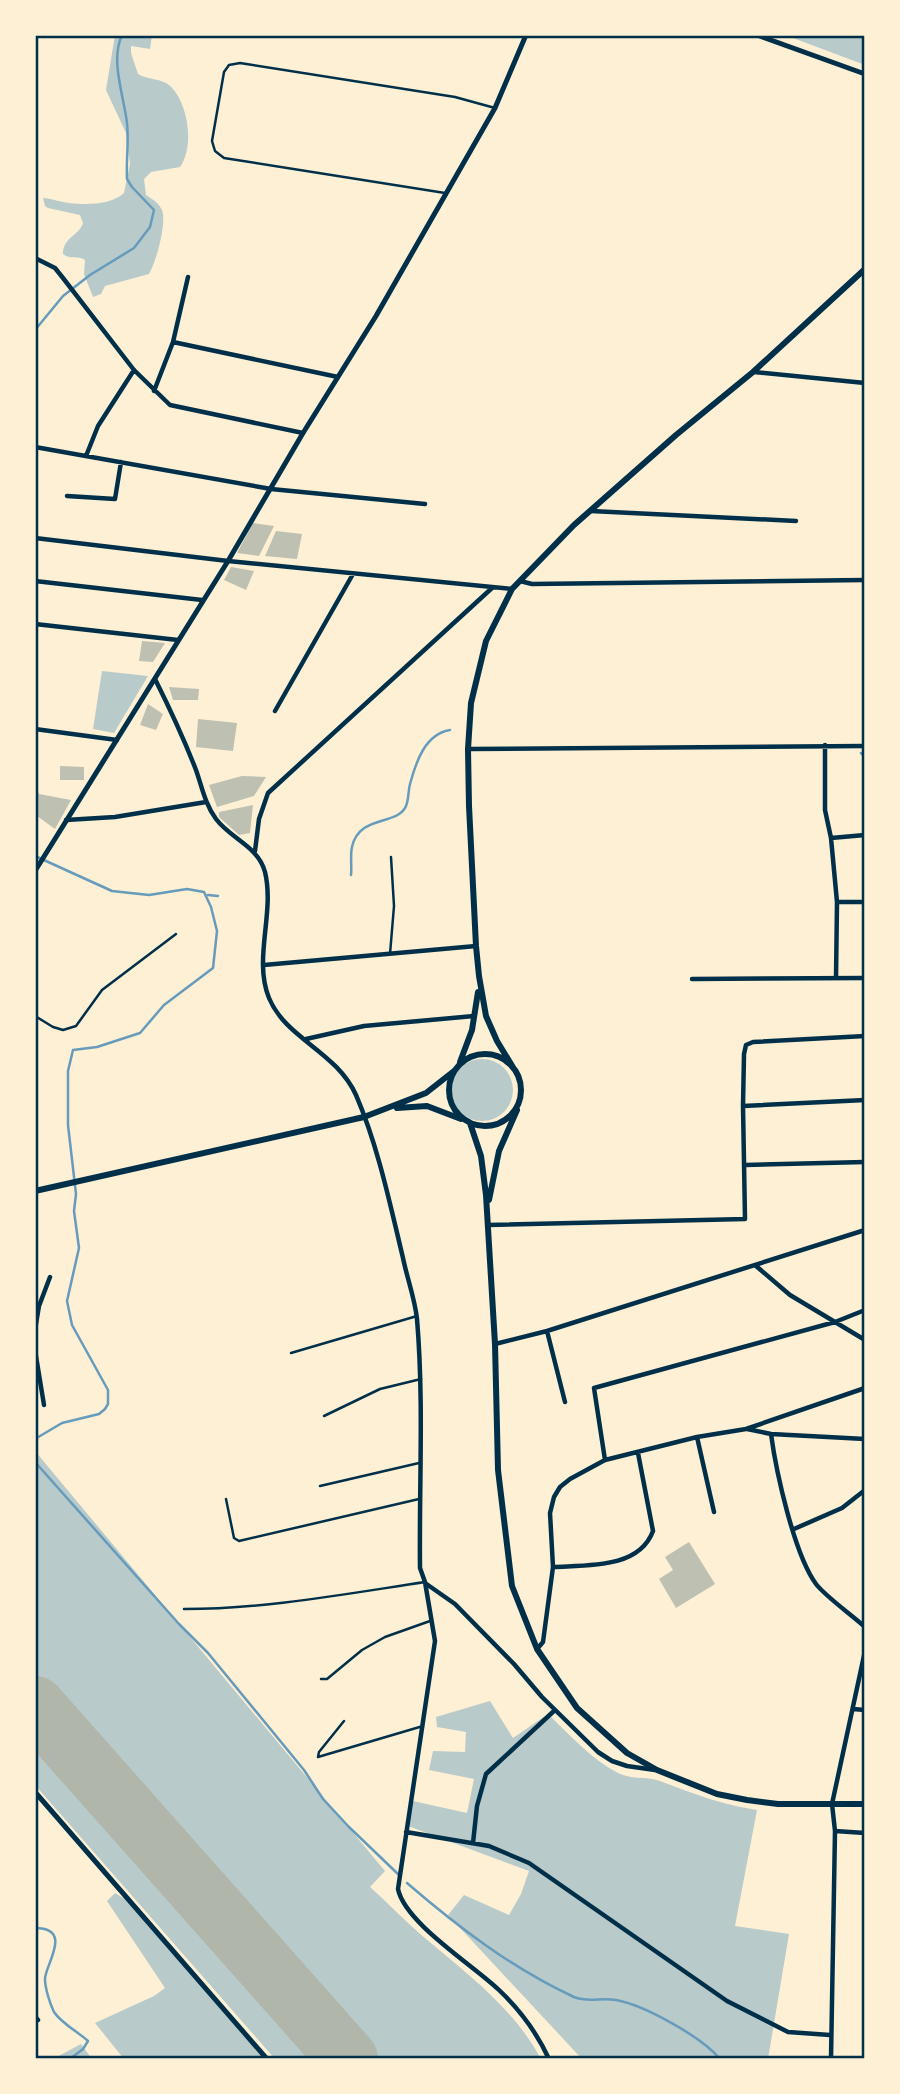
<svg xmlns="http://www.w3.org/2000/svg" width="900" height="2094" font-family="'Roboto Condensed',sans-serif">
	<style>
		.green { fill: #b9caca }
		.lines { fill: none; stroke-linecap: round; stroke-linejoin: round }
		.stream { stroke: #669bbc; stroke-width: 2.5 }
		.runway { stroke: #b1b6ab; stroke-width: 60 }
		.building { fill: #bec0b2 }
		.service { stroke: #003049; stroke-width: 2.5 }
		.minor { stroke: #003049; stroke-width: 4.5 }
		.tertiary { stroke: #003049; stroke-width: 5 }
		.secondary { stroke: #003049; stroke-width: 6 }
		.neatline { fill: none; stroke: #003049; stroke-width: 2.5 }
	</style>
	<rect width="100%" height="100%" fill="#fdf0d5"/>
	<path class="green" d="M 115,35 L 152,35 L 150,49 L 131,46 L 131,53 L 138,74 C 148,80 160,78 169,85 C 188,101 195,146 180,167 L 151,172 L 144,179 L 146,195 C 152,199 158,202 162,210 C 167,223 156,262 149,274 L 105,286 L 101,294 L 93,297 L 84,274 L 85,260 C 78,255 70,260 63,254 C 63,237 79,236 83,223 L 80,215 L 48,208 L 45,206 L 43,198 C 50,198 60,202 69,203 C 86,205 111,205 124,193 L 130,164 L 126,133 L 106,90 Z
		M 785,35 L 865,35 L 865,65 Z
		M 102,671 L 148,676 L 114,733 L 93,729 Z
		M451 1090a31 31 0 1 1 62 0a31 31 0 1 1-62 0Z
		M 35,1451 L 385,1871 L 370,1887 C 389,1904 407,1923 426,1939 C 469,1975 514,2009 541,2059 L 373,2059 L 35,1676 Z
		M 490,1701 L 513,1738 L 548,1714 C 569,1734 591,1759 618,1773 C 632,1780 646,1776 660,1781 C 695,1794 719,1804 757,1810 L 735,1926 L 789,1934 L 768,2059 L 582,2059 L 448,1915 L 464,1895 L 509,1915 L 521,1894 L 529,1871 L 408,1826 L 413,1801 L 467,1813 L 474,1779 L 429,1770 L 433,1751 L 465,1752 L 466,1732 L 437,1727 L 436,1717 Z
		M 35,1735 L 288,2020 L 323,2059 L 275,2059 L 35,1785 Z
		M 115,1893 L 128,1901 L 264,2059 L 124,2059 L 95,2023 L 154,1996 L 165,1988 L 107,1901 Z
		M 81,2044 L 92,2059 L 53,2059 Z"/>
	<g class="lines">
		<path class="stream" d="M 35,330 L 63,296 L 90,275 L 134,248 L 150,227 L 154,210 L 132,187 L 127,179 C 126,160 129,142 127,123 C 124,96 110,61 122,35
			M 861,753 L 865,757
			M 35,856 L 112,891 L 149,895 L 187,889 L 204,892 L 211,907 L 217,931 L 213,968 L 164,1005 L 140,1033 L 97,1047 L 73,1050 L 68,1071 L 68,1125 L 76,1194 L 74,1211 L 79,1248 L 67,1301 L 72,1325 L 108,1390 L 108,1404 L 105,1409 L 99,1414 L 62,1423 L 35,1439
			M 351,875 C 352,866 350,856 352,847 C 359,814 398,826 406,806 C 409,799 408,791 410,784 C 416,762 425,734 450,730
			M 208,895 L 218,896
			M 35,1462 L 179,1624 L 208,1653 L 304,1770 L 323,1799 L 349,1827 L 399,1875
			M 407,1883 C 458,1927 513,1969 574,1997 C 589,2003 601,1997 616,2000 C 644,2005 702,2037 720,2059
			M 35,1928 C 74,1928 45,1965 45,1979 C 45,1988 50,2004 54,2012 C 61,2023 78,2032 88,2041 L 83,2049 L 70,2059"/>
		<path class="runway" d="M 35,1706 L 348,2059"/>
	</g>
	<path class="building" d="M 253,523 L 274,526 L 259,556 L 237,553 Z
		M 276,531 L 302,534 L 297,559 L 265,556 Z
		M 231,567 L 254,571 L 246,590 L 224,580 Z
		M 142,641 L 165,643 L 153,662 L 139,661 Z
		M 169,687 L 199,689 L 198,700 L 173,700 Z
		M 148,704 L 163,714 L 156,730 L 140,725 Z
		M 198,719 L 237,723 L 233,751 L 196,747 Z
		M 60,766 L 84,767 L 84,780 L 60,780 Z
		M 242,776 L 266,777 L 254,796 L 217,807 L 209,785 Z
		M 35,782 L 39,794 L 71,800 L 55,829 L 37,816 L 35,819 Z
		M 253,805 L 250,833 L 239,835 L 219,817 L 219,812 Z
		M 689,1542 L 715,1584 L 676,1608 L 659,1579 L 673,1570 L 665,1557 Z"/>
	<g class="lines">
		<path class="service" d="M 445,193 L 224,158 L 215,151 L 212,141 L 224,72 L 229,65 L 240,63 L 455,97 L 495,108
			M 390,954 L 394,906 L 391,857
			M 35,1016 L 53,1027 L 63,1030 L 76,1026 L 102,990 L 176,934
			M 291,1353 L 417,1316
			M 324,1416 L 380,1389 L 421,1379
			M 320,1486 L 419,1463
			M 226,1499 L 234,1538 L 239,1541 L 419,1499
			M 184,1609 C 265,1609 345,1594 425,1582
			M 321,1679 L 327,1679 L 362,1650 L 385,1637 L 430,1621
			M 344,1721 L 319,1752 L 318,1757 L 423,1726"/>
		<path class="minor" d="M 35,258 L 55,268 L 63,278 L 134,370 L 170,405 L 303,433
			M 173,342 L 338,377
			M 754,372 L 865,383
			M 154,391 L 173,342 L 188,277
			M 35,447 L 271,489 L 425,504
			M 86,456 L 98,426 L 134,370
			M 67,496 L 115,499 L 121,462
			M 591,511 L 796,521
			M 35,538 L 228,561 L 512,589
			M 35,581 L 202,600
			M 520,581 L 532,584 L 865,580
			M 35,624 L 178,640
			M 155,679 C 170,709 184,739 196,770 C 202,787 205,804 216,819 C 231,839 258,846 265,872 C 275,913 253,959 269,998 C 286,1039 336,1051 356,1095 C 378,1146 390,1204 403,1258 C 407,1278 415,1299 417,1319 C 424,1402 419,1485 420,1568 L 425,1582 L 435,1641 L 398,1889 C 405,1923 473,1965 499,1990 C 520,2010 537,2033 549,2059
			M 275,711 L 353,574
			M 35,729 L 117,740
			M 825,745 L 825,810 L 831,838 L 837,902 L 836,978
			M 468,749 L 865,746
			M 66,820 L 115,817 L 206,802
			M 831,838 L 865,835
			M 255,851 L 259,819 L 268,793 L 492,588
			M 837,902 L 865,902
			M 264,965 L 476,946
			M 692,979 L 865,978
			M 306,1039 L 364,1026 L 474,1016
			M 743,1106 L 865,1100
			M 745,1165 L 865,1162
			M 488,1225 L 745,1219 L 743,1106 L 744,1054 L 746,1045 L 753,1042 L 865,1036
			M 756,1266 L 790,1295 L 865,1340
			M 35,1330 L 39,1306 L 50,1277
			M 547,1331 L 565,1402
			M 495,1344 L 547,1331 L 865,1230
			M 35,1350 L 44,1405
			M 747,1429 L 771,1434 L 865,1439
			M 771,1434 C 776,1471 794,1554 816,1584 C 826,1597 852,1615 865,1627
			M 697,1437 L 714,1512
			M 605,1460 L 594,1388 L 835,1322 L 865,1310
			M 794,1529 L 842,1508 L 865,1490
			M 553,1567 C 587,1565 639,1569 653,1531 L 638,1453
			M 425,1583 L 455,1604 L 514,1664 L 542,1697 L 598,1752 L 612,1761 L 627,1766 L 655,1770
			M 537,1649 L 543,1642 L 553,1567 L 550,1513 L 554,1497 L 560,1487 L 570,1479 L 605,1460 L 697,1437 L 746,1429 L 865,1388
			M 853,1709 L 865,1710
			M 835,1831 L 865,1833
			M 406,1832 L 489,1846 L 529,1863 L 727,2001 L 788,2032 L 830,2035
			M 473,1843 L 477,1806 L 486,1774 L 555,1710
			M 35,2016 L 38,2020
			M 831,2059 L 835,1831 L 832,1804 L 865,1651"/>
		<path class="tertiary" d="M 757,35 L 865,74
			M 35,871 L 228,561 L 303,433 L 376,316 L 495,108 L 526,35
			M 35,1792 L 267,2059"/>
		<path class="secondary" d="M449 1090a36 36 0 1 1 72 0a36 36 0 1 1-72 0Z
			M 460,1062 L 472,1030 L 478,992
			M 514,1069 L 497,1041 L 486,1016 L 479,976 L 476,946 L 469,806 L 468,749 L 471,703 L 486,641 L 512,589 L 574,525 L 676,435 L 753,372 L 865,269
			M 397,1108 L 427,1106 L 461,1119
			M 470,1123 L 481,1156 L 486,1195 L 495,1344 L 498,1470 L 512,1586 L 537,1649 L 577,1708 L 627,1753 L 657,1770 L 717,1794 L 747,1800 L 778,1804 L 865,1804
			M 35,1191 L 364,1117 L 426,1093 L 454,1071
			M 489,1200 L 499,1151 L 517,1110"/>
	</g>
	<rect width="900" height="2094" fill="none" stroke="#fdf0d5" stroke-width="74"/>
	<rect x="37" y="37" width="826" height="2020" class="neatline"/>
</svg>
